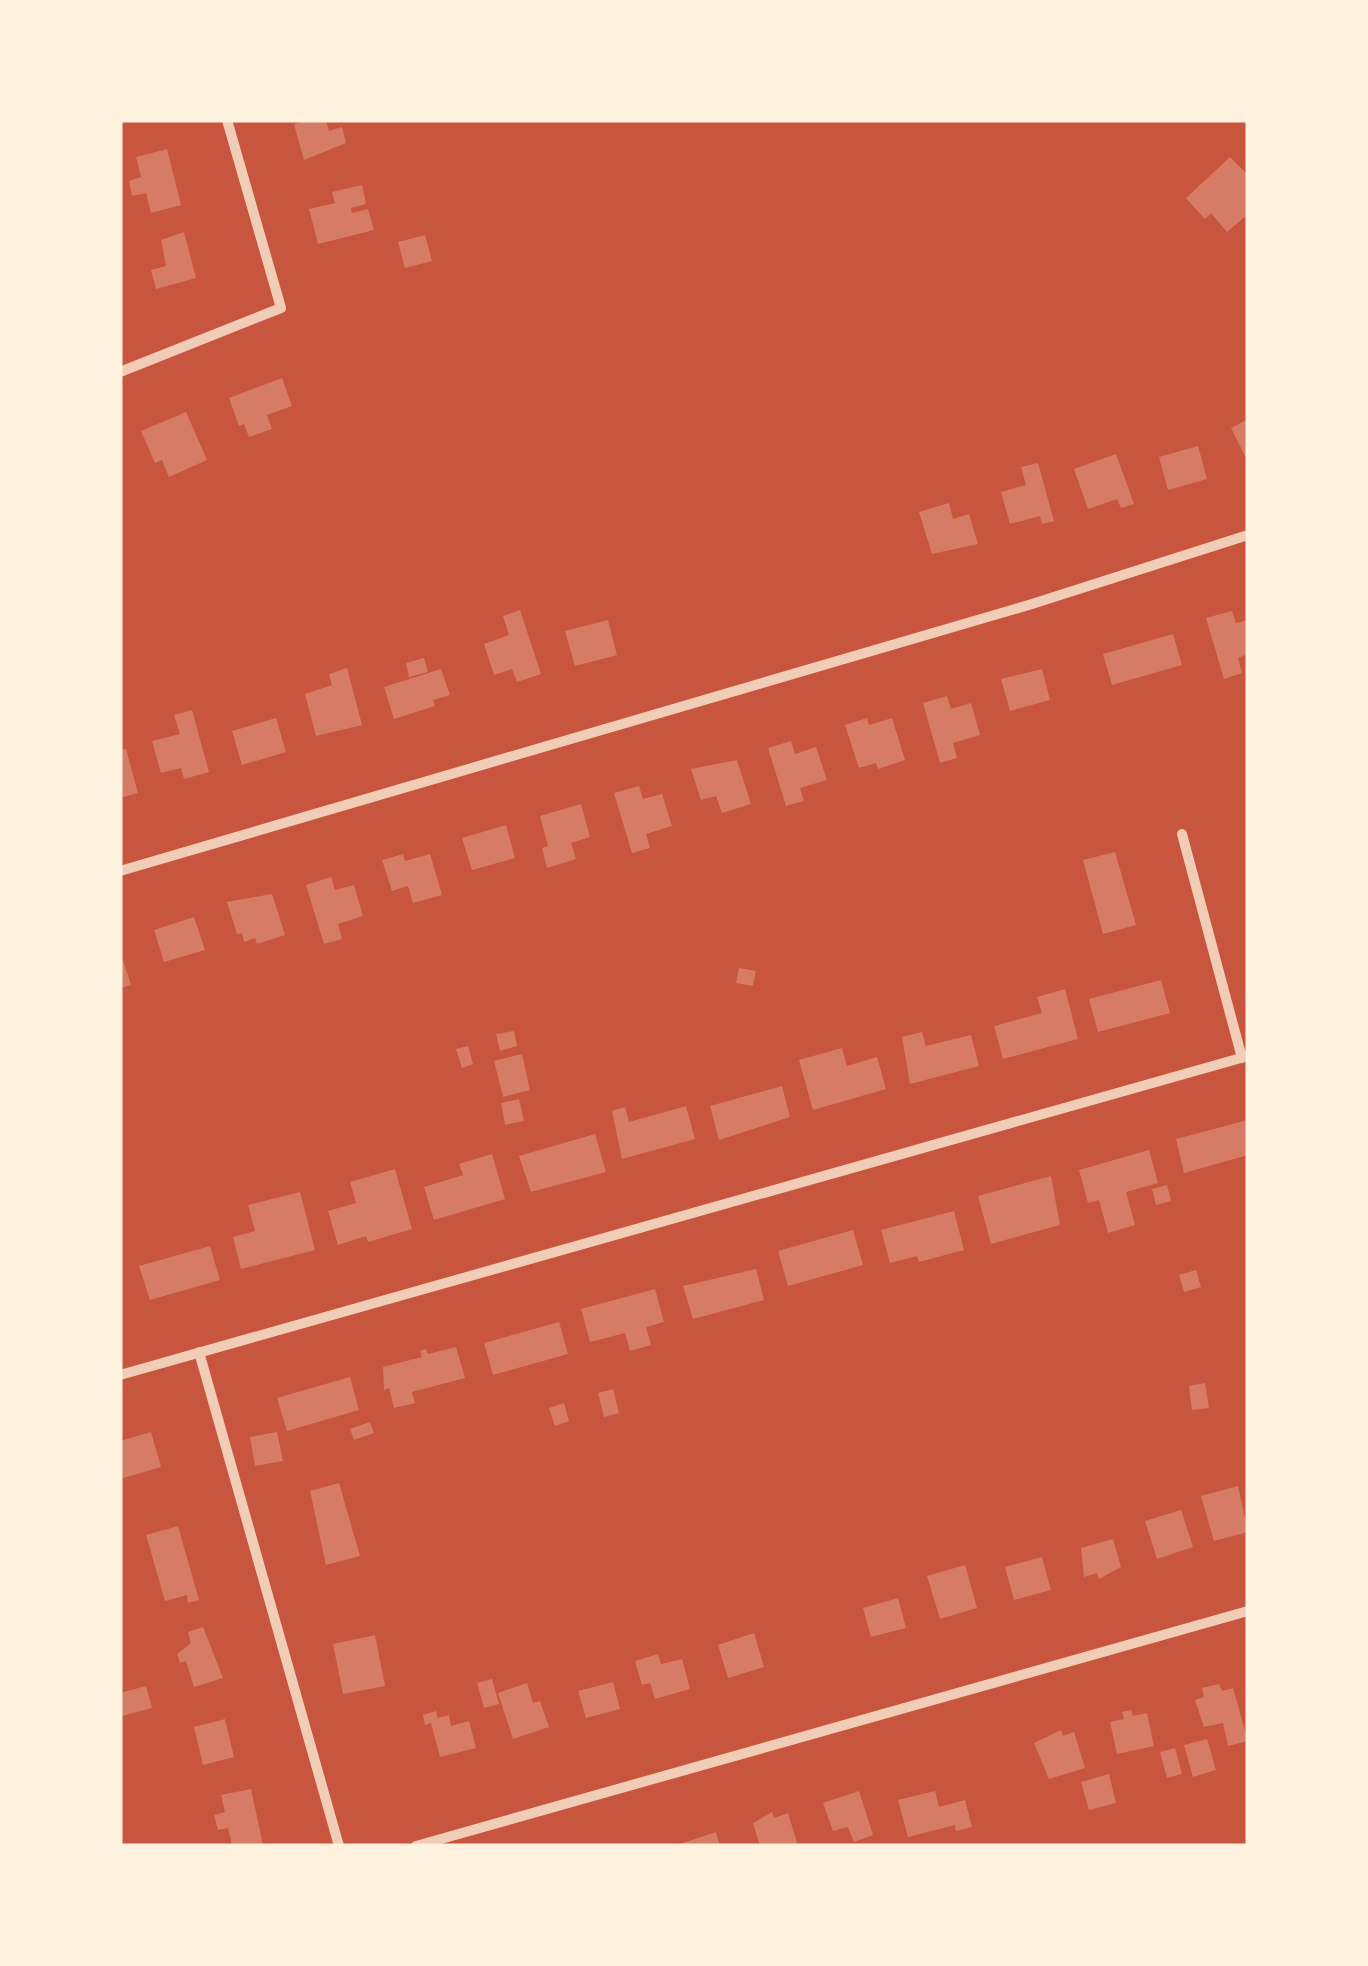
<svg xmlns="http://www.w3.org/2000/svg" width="1368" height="1966" font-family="'Roboto Condensed',sans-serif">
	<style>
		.building { fill: #d67c66 }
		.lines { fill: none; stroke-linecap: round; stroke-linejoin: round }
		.minor { stroke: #f1ccb7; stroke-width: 10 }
	</style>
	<rect width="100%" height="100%" fill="#c8553d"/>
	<path class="building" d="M 308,120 L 326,120 L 329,131 L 342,127 L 346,143 L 304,160 L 294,124 Z
		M 167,149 L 181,205 L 151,213 L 146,193 L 132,196 L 129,181 L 141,177 L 136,157 Z
		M 1230,157 L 1248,175 L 1248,214 L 1227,232 L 1211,213 L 1205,219 L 1186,198 Z
		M 362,185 L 366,204 L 351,208 L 352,213 L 368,209 L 374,230 L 318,244 L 309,209 L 335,203 L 332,192 Z
		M 184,232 L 196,278 L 156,289 L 151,270 L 166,266 L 161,240 Z
		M 425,235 L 432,261 L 405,268 L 398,242 Z
		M 282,378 L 292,406 L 267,415 L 272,429 L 249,437 L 244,424 L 239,426 L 229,398 Z
		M 186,412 L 207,460 L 169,477 L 162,460 L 155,463 L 141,431 Z
		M 1248,419 L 1248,462 L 1231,428 Z
		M 1198,446 L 1207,479 L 1168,490 L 1159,457 Z
		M 1116,454 L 1134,504 L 1121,508 L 1117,499 L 1088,509 L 1074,469 Z
		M 1038,463 L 1054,521 L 1042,524 L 1040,516 L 1010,524 L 1001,492 L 1026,485 L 1021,467 Z
		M 949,503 L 953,519 L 969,514 L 978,544 L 932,554 L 919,512 Z
		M 520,610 L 541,674 L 517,682 L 512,669 L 494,675 L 484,644 L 509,635 L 503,616 Z
		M 1232,611 L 1236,623 L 1248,620 L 1248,654 L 1238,658 L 1242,673 L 1224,679 L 1206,618 Z
		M 608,620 L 617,655 L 575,666 L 565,631 Z
		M 1173,634 L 1182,665 L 1112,685 L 1103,654 Z
		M 424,658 L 428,672 L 409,677 L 406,663 Z
		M 347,668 L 362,725 L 316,736 L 305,694 L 332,685 L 329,674 Z
		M 441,669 L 450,695 L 433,700 L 435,706 L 394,719 L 384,687 Z
		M 1042,669 L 1050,700 L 1010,711 L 1001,679 Z
		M 947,696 L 951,709 L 971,703 L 980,735 L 953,743 L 957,758 L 940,763 L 923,703 Z
		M 192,710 L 209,772 L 184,779 L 181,768 L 161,773 L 152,741 L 180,734 L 174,715 Z
		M 276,718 L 286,752 L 242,765 L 232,731 Z
		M 867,718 L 869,725 L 892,718 L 905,760 L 878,769 L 876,763 L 859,768 L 845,725 Z
		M 791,741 L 795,754 L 816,747 L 827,780 L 800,788 L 804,801 L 786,806 L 768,748 Z
		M 126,749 L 138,793 L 120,798 L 120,750 Z
		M 737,760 L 751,804 L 722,813 L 716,796 L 701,800 L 691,769 Z
		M 639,786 L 643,799 L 662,794 L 672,826 L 646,834 L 650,848 L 632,853 L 614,793 Z
		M 581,804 L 590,837 L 571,843 L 576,859 L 547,868 L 542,848 L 548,846 L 540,816 Z
		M 506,825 L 515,858 L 472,870 L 462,838 Z
		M 1115,852 L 1136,925 L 1103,934 L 1083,860 Z
		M 403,854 L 405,861 L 430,854 L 442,895 L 413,903 L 408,886 L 392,891 L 382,860 Z
		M 331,877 L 335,890 L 354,885 L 363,916 L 338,924 L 342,939 L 324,944 L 306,885 Z
		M 272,894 L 285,935 L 257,944 L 255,938 L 244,942 L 242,933 L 237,934 L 227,902 Z
		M 194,917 L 205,950 L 164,962 L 154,930 Z
		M 121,954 L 131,985 L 120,988 L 120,955 Z
		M 739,968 L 756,971 L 753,986 L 736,983 Z
		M 1161,980 L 1170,1013 L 1098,1032 L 1089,999 Z
		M 1065,989 L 1078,1039 L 1003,1059 L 994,1026 L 1042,1013 L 1037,997 Z
		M 514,1031 L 517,1046 L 500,1051 L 496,1034 Z
		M 922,1032 L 926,1046 L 971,1035 L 979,1066 L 910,1084 L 902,1037 Z
		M 468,1046 L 473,1064 L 462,1068 L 456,1049 Z
		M 842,1048 L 847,1066 L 877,1057 L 886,1089 L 813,1110 L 799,1060 Z
		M 522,1054 L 530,1090 L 503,1097 L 494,1061 Z
		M 782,1086 L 790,1117 L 719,1140 L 710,1106 Z
		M 519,1099 L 524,1121 L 505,1125 L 501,1103 Z
		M 686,1106 L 695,1139 L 622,1159 L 612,1111 L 625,1107 L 629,1122 Z
		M 1248,1120 L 1248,1155 L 1184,1173 L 1176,1139 Z
		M 595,1134 L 606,1172 L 531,1192 L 519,1156 Z
		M 1149,1150 L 1158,1183 L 1126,1192 L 1135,1225 L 1108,1233 L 1099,1200 L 1088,1203 L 1079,1170 Z
		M 492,1154 L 505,1199 L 434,1220 L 424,1187 L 463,1175 L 459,1164 Z
		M 395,1169 L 412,1229 L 368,1242 L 366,1236 L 338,1245 L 328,1211 L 356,1203 L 350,1182 Z
		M 1051,1176 L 1060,1225 L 991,1244 L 978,1196 Z
		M 1167,1185 L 1171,1201 L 1156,1205 L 1152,1189 Z
		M 300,1192 L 315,1250 L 241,1269 L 233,1237 L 255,1231 L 248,1205 Z
		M 954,1211 L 964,1250 L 919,1262 L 917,1256 L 890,1263 L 881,1230 Z
		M 853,1230 L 863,1265 L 788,1286 L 778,1251 Z
		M 210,1246 L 220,1280 L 150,1300 L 139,1266 Z
		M 756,1269 L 764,1300 L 693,1319 L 683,1286 Z
		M 1196,1270 L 1201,1287 L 1184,1292 L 1179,1275 Z
		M 655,1289 L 664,1322 L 646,1327 L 651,1345 L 630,1351 L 625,1333 L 590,1342 L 581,1309 Z
		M 559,1322 L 568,1354 L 493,1375 L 484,1343 Z
		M 456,1347 L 465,1378 L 412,1392 L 415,1403 L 394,1408 L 389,1388 L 384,1390 L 383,1367 L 422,1357 L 420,1351 L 426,1349 L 428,1354 Z
		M 350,1377 L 359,1410 L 287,1431 L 277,1398 Z
		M 1205,1383 L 1209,1408 L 1192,1410 L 1189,1386 Z
		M 613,1389 L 619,1413 L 604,1417 L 598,1393 Z
		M 564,1403 L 569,1421 L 555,1426 L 549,1408 Z
		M 370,1422 L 374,1433 L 354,1440 L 350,1429 Z
		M 151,1432 L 161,1467 L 120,1479 L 120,1441 Z
		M 277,1432 L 283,1461 L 255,1466 L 250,1437 Z
		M 339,1483 L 360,1556 L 326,1565 L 310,1491 Z
		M 1238,1486 L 1248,1532 L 1214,1541 L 1201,1496 Z
		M 1181,1510 L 1193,1547 L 1157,1559 L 1145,1521 Z
		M 178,1526 L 199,1600 L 188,1603 L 187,1595 L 165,1601 L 146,1535 Z
		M 1113,1539 L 1121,1567 L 1099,1579 L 1097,1573 L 1084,1577 L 1081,1548 Z
		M 1042,1557 L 1051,1590 L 1014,1600 L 1005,1567 Z
		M 965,1565 L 977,1608 L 940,1619 L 927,1576 Z
		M 898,1598 L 906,1628 L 871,1637 L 863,1608 Z
		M 203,1627 L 223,1678 L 194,1687 L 186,1661 L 180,1663 L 177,1654 L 191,1643 L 188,1632 Z
		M 754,1633 L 764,1667 L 728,1678 L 718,1645 Z
		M 375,1635 L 385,1686 L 343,1694 L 333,1644 Z
		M 658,1654 L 661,1664 L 682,1659 L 690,1689 L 655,1699 L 650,1683 L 642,1685 L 635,1661 Z
		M 492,1679 L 499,1704 L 484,1708 L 477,1683 Z
		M 613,1682 L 620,1709 L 586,1718 L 578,1691 Z
		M 527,1683 L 533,1703 L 540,1701 L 549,1727 L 513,1739 L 498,1693 Z
		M 1219,1684 L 1222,1691 L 1233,1688 L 1248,1741 L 1228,1746 L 1223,1723 L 1204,1727 L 1195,1700 L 1204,1697 L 1202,1688 Z
		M 146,1686 L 152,1708 L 122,1716 L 120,1693 Z
		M 1131,1710 L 1133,1716 L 1147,1713 L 1154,1746 L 1117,1754 L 1110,1722 L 1124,1719 L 1122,1712 Z
		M 436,1711 L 438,1718 L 449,1715 L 451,1726 L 469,1721 L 476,1748 L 440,1757 L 431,1723 L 425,1725 L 423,1715 Z
		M 225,1719 L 234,1757 L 203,1765 L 194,1727 Z
		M 1061,1730 L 1063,1736 L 1074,1732 L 1085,1768 L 1049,1779 L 1034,1743 Z
		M 1207,1739 L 1216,1770 L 1193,1777 L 1184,1745 Z
		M 1175,1748 L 1182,1774 L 1167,1778 L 1160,1752 Z
		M 1109,1774 L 1116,1803 L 1089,1810 L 1081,1782 Z
		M 251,1789 L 263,1845 L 232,1846 L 228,1828 L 218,1830 L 214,1815 L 225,1812 L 221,1795 Z
		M 859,1791 L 873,1835 L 854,1842 L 848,1827 L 833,1831 L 823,1803 Z
		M 935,1791 L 939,1807 L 965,1800 L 972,1827 L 956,1831 L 955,1825 L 908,1837 L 898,1800 Z
		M 772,1812 L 774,1818 L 788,1813 L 798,1846 L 760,1846 L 753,1823 Z
		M 716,1832 L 720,1846 L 678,1846 L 677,1845 Z"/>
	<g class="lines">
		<path class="minor" d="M 120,372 L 281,308 L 227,120
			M 1182,834 L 1242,1058
			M 120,871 L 1032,604 L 1248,535
			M 199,1352 L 339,1846
			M 120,1375 L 1248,1056
			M 416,1846 L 1248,1611"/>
	</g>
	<rect width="1368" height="1966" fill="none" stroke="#fff3e0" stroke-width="245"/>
</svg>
